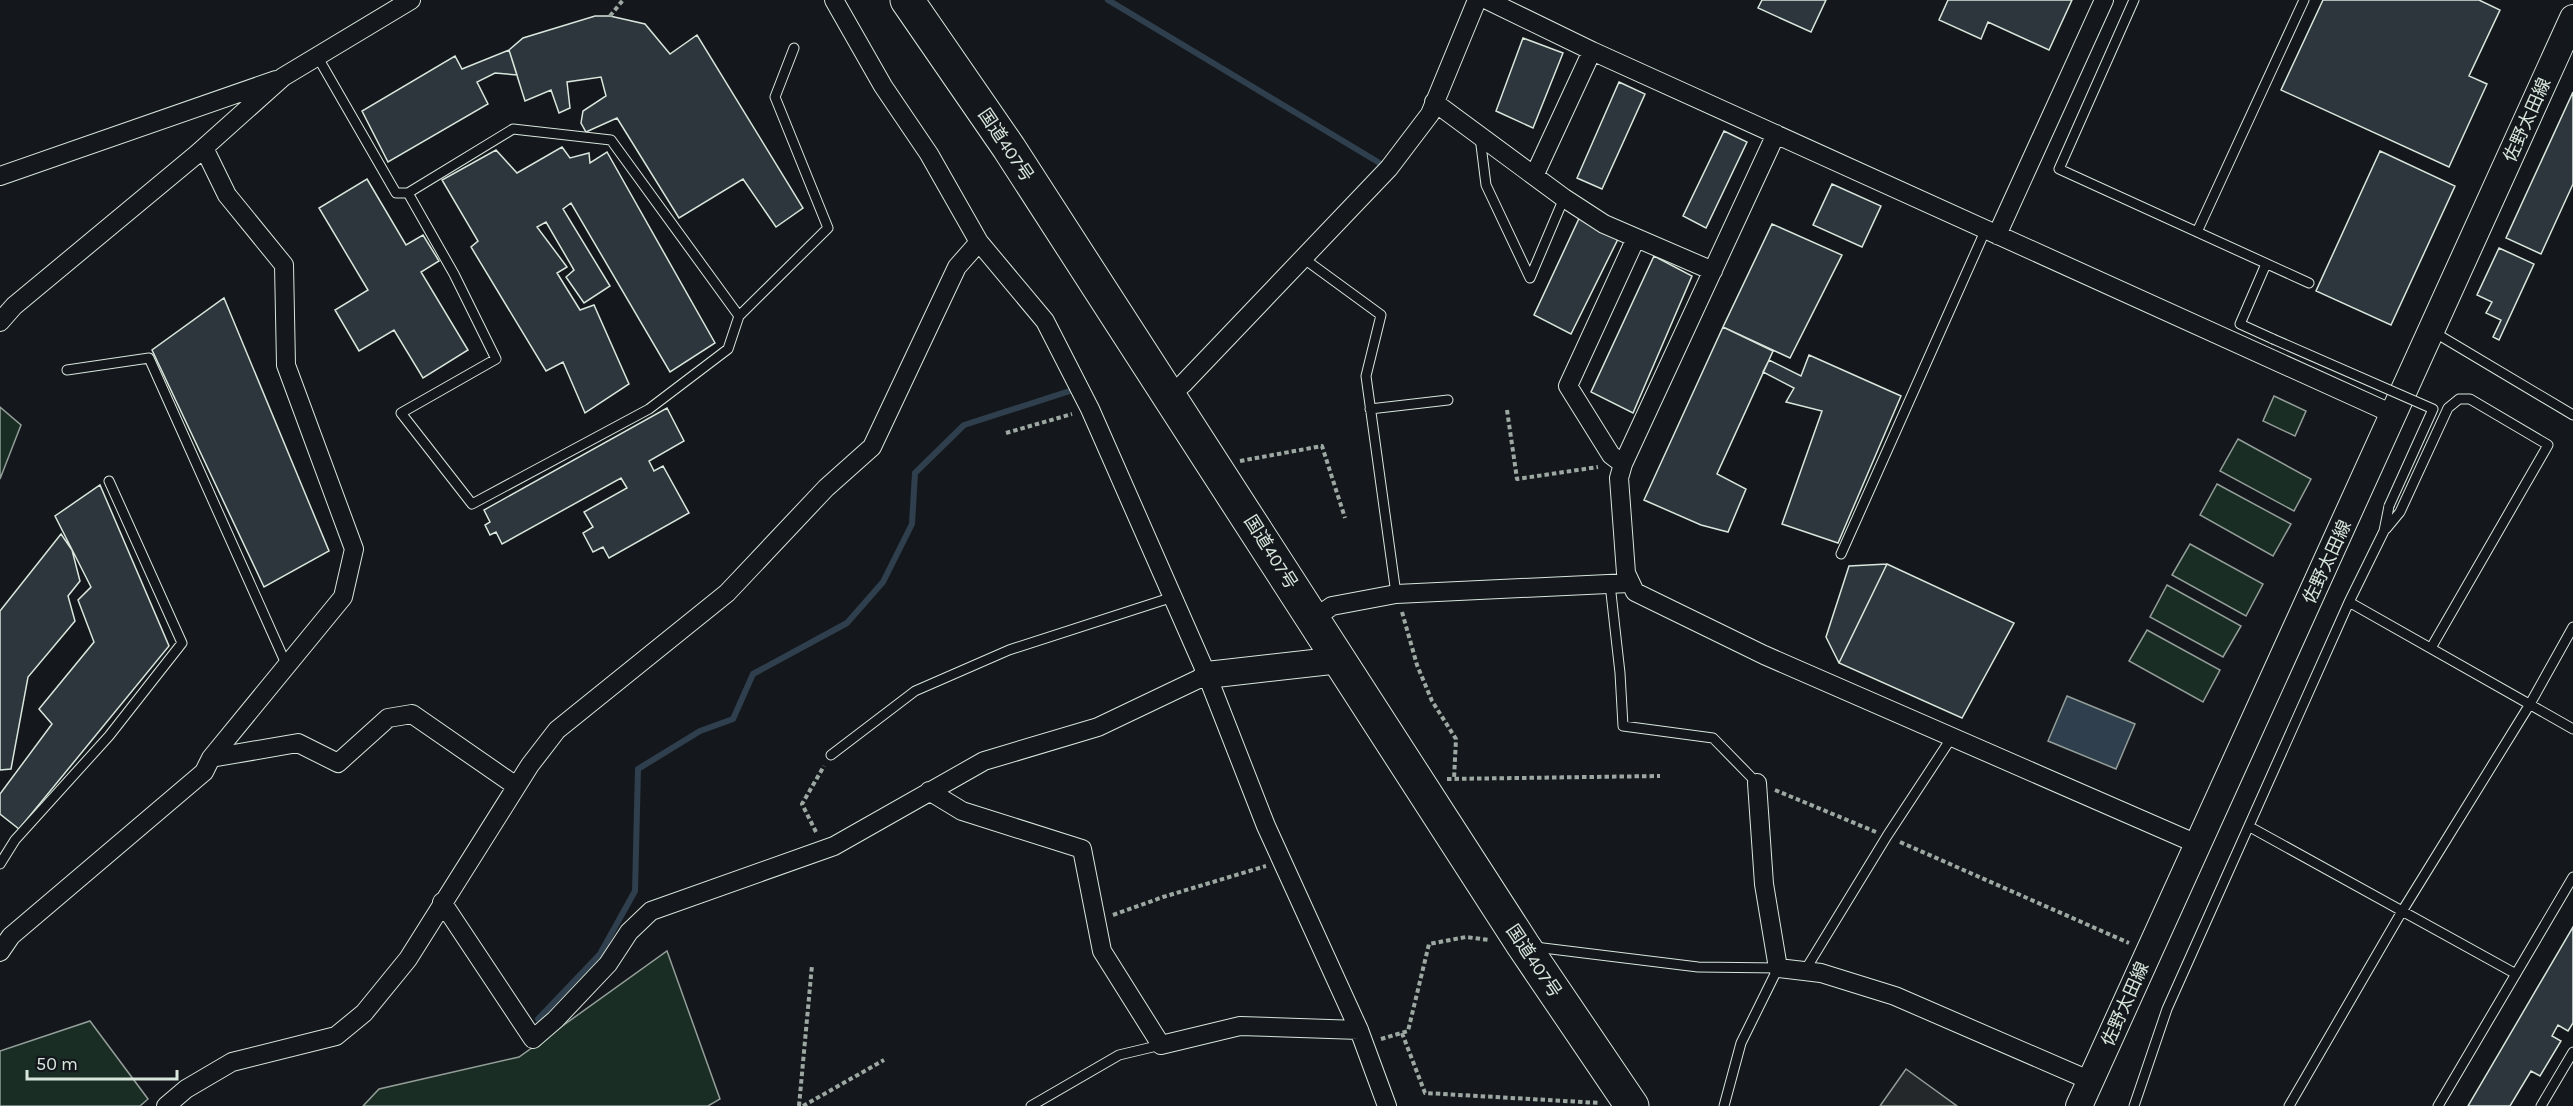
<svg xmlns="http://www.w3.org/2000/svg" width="2573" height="1106" font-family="Karla,'Noto Sans JP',sans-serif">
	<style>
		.green { fill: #1a2d24; stroke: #939e99; stroke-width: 1.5 }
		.parking { fill: #24282b; stroke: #939e99; stroke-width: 1.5 }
		.water { fill: #2f3f4d; stroke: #939e99; stroke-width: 1.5 }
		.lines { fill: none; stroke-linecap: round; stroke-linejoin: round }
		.stream { stroke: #2f3f4d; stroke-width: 6 }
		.building { fill: #2c363c; stroke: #d8e6dc; stroke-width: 1.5 }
		.lane-casing { stroke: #d8e6dc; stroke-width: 11 }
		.street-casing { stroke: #d8e6dc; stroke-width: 20 }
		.secondary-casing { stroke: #d8e6dc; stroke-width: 28 }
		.highway-casing { stroke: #d8e6dc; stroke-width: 35 }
		.path { stroke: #9da8a2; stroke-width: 4; stroke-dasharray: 4.5 3; stroke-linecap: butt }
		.lane { stroke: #14181c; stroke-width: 9 }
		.street { stroke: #14181c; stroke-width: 18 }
		.secondary { stroke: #14181c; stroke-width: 26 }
		.highway { stroke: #14181c; stroke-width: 33 }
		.lane-bridge-casing { stroke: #d8e6dc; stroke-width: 11; stroke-linecap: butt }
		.lane-bridge { stroke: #14181c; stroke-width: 9 }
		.labels { text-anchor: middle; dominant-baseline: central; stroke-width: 4.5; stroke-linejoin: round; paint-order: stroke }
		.street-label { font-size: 18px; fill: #d8e6dc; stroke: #14181c }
	</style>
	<rect width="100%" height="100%" fill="#14181c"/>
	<path class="green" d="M 2274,396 L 2306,411 L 2295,436 L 2263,421 Z
		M 0,407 L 21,425 L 0,479 Z
		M 2238,439 L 2311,479 L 2294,511 L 2220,471 Z
		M 2217,484 L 2291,524 L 2273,556 L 2200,515 Z
		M 2190,544 L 2263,584 L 2246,616 L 2172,575 Z
		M 2167,585 L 2241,626 L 2223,657 L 2150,617 Z
		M 2147,630 L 2220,670 L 2203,702 L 2129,661 Z
		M 667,951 L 720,1099 L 708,1106 L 363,1106 L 379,1089 L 519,1057 Z
		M 90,1021 L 148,1099 L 140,1106 L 0,1106 L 0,1051 Z"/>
	<path class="parking" d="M 1906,1069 L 1957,1106 L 1880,1106 Z"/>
	<path class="water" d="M 2067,696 L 2135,724 L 2116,769 L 2048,741 Z"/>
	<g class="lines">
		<path class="stream" d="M 1108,0 L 1388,168
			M 538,1019 L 600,954 L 635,891 L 638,769 L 700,731 L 733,719 L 753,674 L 847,623 L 883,582 L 912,524 L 915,473 L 964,425 L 1076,389"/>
	</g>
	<path class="building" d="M 1762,0 L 1826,0 L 1811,32 L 1758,8 Z
		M 1948,0 L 2072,0 L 2049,50 L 1988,22 L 1981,39 L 1939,20 Z
		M 2323,0 L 2479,0 L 2500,10 L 2469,76 L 2487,84 L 2449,167 L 2281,90 Z
		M 595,16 L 610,16 L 645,24 L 670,54 L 697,35 L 803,208 L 776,227 L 743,179 L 679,218 L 617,118 L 586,132 L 581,123 L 583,111 L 606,96 L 601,77 L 567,82 L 570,108 L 559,113 L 551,90 L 525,101 L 509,50 L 523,38 Z
		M 1523,38 L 1563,53 L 1533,128 L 1496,111 Z
		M 509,50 L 517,75 L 495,73 L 477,82 L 488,104 L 388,162 L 362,111 L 455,56 L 462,69 Z
		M 1619,82 L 1645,94 L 1602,189 L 1577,178 Z
		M 2573,92 L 2573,184 L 2541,254 L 2506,238 Z
		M 1724,131 L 1747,142 L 1706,228 L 1683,216 Z
		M 562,147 L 570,158 L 589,153 L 590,163 L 607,152 L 715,343 L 670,372 L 571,203 L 563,209 L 610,286 L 584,303 L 566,277 L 574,270 L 546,222 L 537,227 L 567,267 L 557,273 L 580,310 L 594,305 L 629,384 L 585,413 L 563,362 L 546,371 L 471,247 L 478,241 L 442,180 L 496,150 L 517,173 Z
		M 2380,151 L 2455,186 L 2391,325 L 2316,291 Z
		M 367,179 L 406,245 L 423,235 L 439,261 L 421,272 L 468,350 L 423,378 L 394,330 L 359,351 L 335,310 L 368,290 L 319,208 Z
		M 1832,184 L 1881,206 L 1862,247 L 1813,225 Z
		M 1582,212 L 1620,235 L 1571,334 L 1534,315 Z
		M 1772,224 L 1842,255 L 1790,358 L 1723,327 Z
		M 2499,248 L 2534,264 L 2499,340 L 2493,337 L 2501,320 L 2486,313 L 2492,302 L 2477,295 Z
		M 1654,256 L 1692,276 L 1633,413 L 1591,392 Z
		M 224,298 L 329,551 L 264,587 L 152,350 Z
		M 1723,327 L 1773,351 L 1717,474 L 1746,489 L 1728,532 L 1701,525 L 1644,500 Z
		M 1809,355 L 1901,396 L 1838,543 L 1782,524 L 1822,411 L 1786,402 L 1794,388 L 1763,372 L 1769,360 L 1801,376 Z
		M 667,408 L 684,441 L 649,461 L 654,471 L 663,466 L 689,513 L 609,558 L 603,547 L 593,552 L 583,533 L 593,527 L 584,512 L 627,488 L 621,478 L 502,544 L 496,532 L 490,535 L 485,525 L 490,522 L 484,510 Z
		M 100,485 L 169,646 L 19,829 L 0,814 L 0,794 L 52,724 L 39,709 L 94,642 L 78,600 L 91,587 L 55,516 Z
		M 61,534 L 72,550 L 80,581 L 68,596 L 75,621 L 28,677 L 11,769 L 0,770 L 0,611 Z
		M 1887,564 L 2014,623 L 1962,718 L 1839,663 L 1826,637 L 1849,566 Z
		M 1887,564 L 2014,623 L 1962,718 L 1839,663 Z
		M 2573,927 L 2573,1023 L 2568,1031 L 2558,1025 L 2552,1036 L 2561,1041 L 2540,1076 L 2531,1071 L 2510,1106 L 2468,1106 Z"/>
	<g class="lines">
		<g class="lane-casing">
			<path id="lane" d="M 2134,0 L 2059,169 L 2309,283
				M 317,56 L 396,193 L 408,193
				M 1480,137 L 1486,185 L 1530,278 L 1564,198
				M 2197,232 L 2304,0
				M 1303,258 L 1381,315 L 1366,376 L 1396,594
				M 2266,264 L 2240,324 L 2273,339
				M 739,316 L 728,349 L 649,409 L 472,504 L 401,413 L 496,359 L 454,274 L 408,193 L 513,129 L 611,140 L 739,316 L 828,228 L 775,97 L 794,48
				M 2432,331 L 2573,415
				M 67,370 L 149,358 L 287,666
				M 1370,409 L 1448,400
				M 2386,529 L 2400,512 L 2448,408 L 2459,399 L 2470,399 L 2548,445 L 2431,648
				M 1841,554 L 1986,229
				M 1610,584 L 1620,673 L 1623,726 L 1713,738 L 1757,783
				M 2349,602 L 2573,729
				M 831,755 L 915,691 L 1009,650 L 1173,597
				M 2250,827 L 2516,974
				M 0,864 L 15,840 L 109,736 L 182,643 L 109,481
				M 1535,947 L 1698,967 L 1778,968 L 1741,1043 L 1724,1106
				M 1804,972 L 1887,836 L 1952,737
				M 1031,1106 L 1119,1055 L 1161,1045
				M 2134,1106 L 2167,1009 L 2349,602 L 2384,531 L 2389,506
				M 2289,1106 L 2401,913 L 2530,704 L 2573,627
				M 2438,1106 L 2573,877
				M 2541,1106 L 2573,1052"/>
		</g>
		<g class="street-casing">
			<path id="street" d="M 834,0 L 883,86 L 929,154 L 979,242 L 1045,321 L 1090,409 L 1207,675 L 1266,826 L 1359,1030 L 1387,1106
				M 1487,0 L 1592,51 L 2395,415
				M 1434,102 L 1564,198 L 1604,224 L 1713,271
				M 1776,134 L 1623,464 L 1619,478 L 1626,573 L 1635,592 L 1764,655 L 2197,844
				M 1535,174 L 1592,51
				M 0,176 L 276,80
				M 1997,235 L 2104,0
				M 0,322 L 14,306 L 197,154 L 283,77 L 411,0
				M 1169,396 L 1183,384 L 1389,168 L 1430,114 L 1477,0
				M 1623,464 L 1611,455 L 1568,386 L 1636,238
				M 1313,619 L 1332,606 L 1396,594 L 1629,583
				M 211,758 L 298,743 L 338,763 L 388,718 L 412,714 L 516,786
				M 1757,783 L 1764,884 L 1778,968 L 1821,973 L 1895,996 L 2091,1081
				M 929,791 L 962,811 L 1082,849 L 1102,951 L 1161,1045 L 1240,1026 L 1359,1030
				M 442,902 L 533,1039 L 555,1020 L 608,964 L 629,932 L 651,911 L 834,846 L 984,761 L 1098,727 L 1207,675
				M 0,952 L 11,936 L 204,772 L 211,758 L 343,597 L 354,549 L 286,365 L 284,265 L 227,195 L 204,148
				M 166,1106 L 186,1089 L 232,1062 L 336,1036 L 364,1013 L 408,959 L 530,765 L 557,730 L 727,593 L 826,488 L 872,447 L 957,267 L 979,242"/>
		</g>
		<g class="secondary-casing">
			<path id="secondary" d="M 1207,675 L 1340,660
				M 2079,1106 L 2573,18"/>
		</g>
		<g class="highway-casing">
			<path id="highway" d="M 907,0 L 1009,148 L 1523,945 L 1632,1106"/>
		</g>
		<path class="path" d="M 610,16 L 623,0
			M 1507,410 L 1517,479 L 1598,467
			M 1006,433 L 1072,414
			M 1240,461 L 1322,446 L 1345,518
			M 1402,612 L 1417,665 L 1432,701 L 1456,739 L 1454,779
			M 1447,779 L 1660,776
			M 1775,790 L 1876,832
			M 816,832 L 802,804 L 824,766
			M 1900,842 L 2129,943
			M 1113,915 L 1163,897 L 1266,866
			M 1402,1033 L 1425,1093 L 1600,1103
			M 1381,1039 L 1408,1031 L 1429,944 L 1466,937 L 1489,940
			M 799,1106 L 812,965
			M 803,1106 L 884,1060"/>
		<use href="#lane" class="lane"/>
		<use href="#street" class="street"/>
		<use href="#secondary" class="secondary"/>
		<use href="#highway" class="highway"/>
		<g class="lane-bridge-casing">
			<path id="lane-bridge" d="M 2273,339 L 2433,409 L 2389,506"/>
		</g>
		<use href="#lane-bridge" class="lane-bridge"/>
	</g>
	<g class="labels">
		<g class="street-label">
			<text transform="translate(2527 120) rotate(-66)">佐野太田線</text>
			<text transform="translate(1006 145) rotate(56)">国道407号</text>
			<text transform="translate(1271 552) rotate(58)">国道407号</text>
			<text transform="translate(2327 562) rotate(-65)">佐野太田線</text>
			<text transform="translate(1534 961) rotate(56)">国道407号</text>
			<text transform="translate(2125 1004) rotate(-66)">佐野太田線</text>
		</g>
	</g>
	<path d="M27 1070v9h150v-9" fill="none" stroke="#d8e6dc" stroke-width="3"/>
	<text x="36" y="1070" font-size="18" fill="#d8e6dc" stroke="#14181c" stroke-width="4.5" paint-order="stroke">50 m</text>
</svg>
